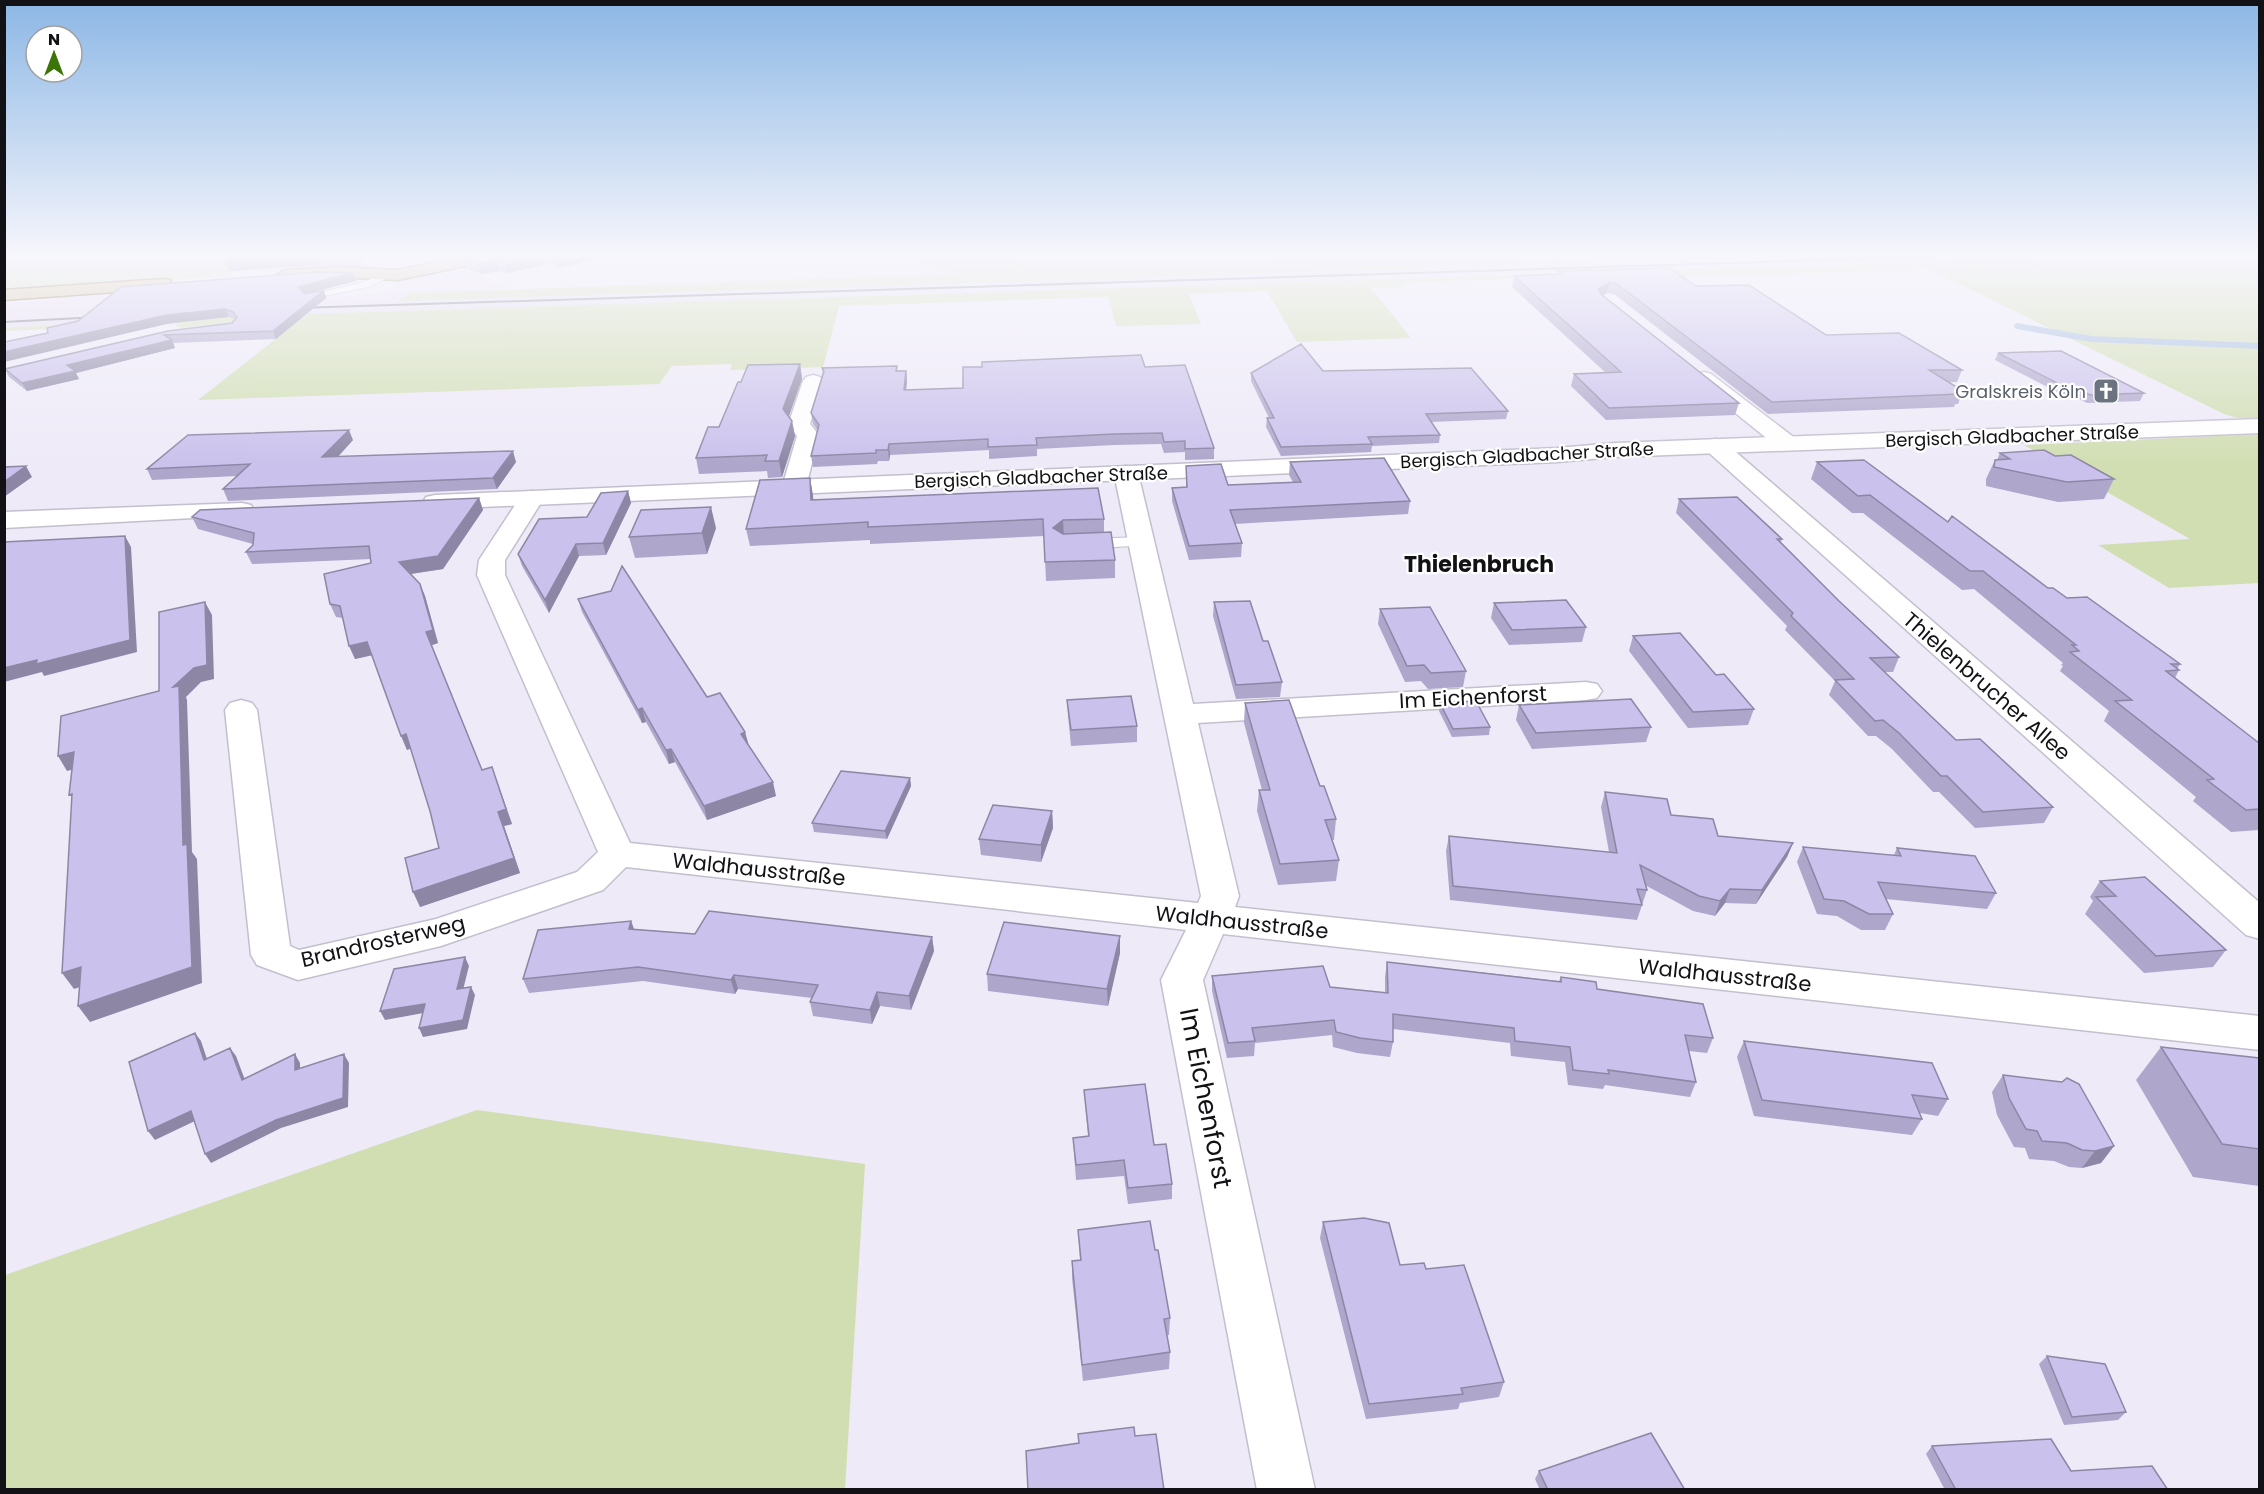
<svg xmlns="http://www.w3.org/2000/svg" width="2264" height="1494" font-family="Poppins,sans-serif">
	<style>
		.commercial { fill: #e9ddf2 }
		.built { fill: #e3dcf1 }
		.green { fill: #d1deb2 }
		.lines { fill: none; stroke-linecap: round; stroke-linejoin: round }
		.stream { stroke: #a2bbe0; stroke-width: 6 }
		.lane-casing { stroke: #c3bfcd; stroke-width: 2 }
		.street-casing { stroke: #c3bfcd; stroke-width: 3 }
		.secondary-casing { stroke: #c3bfcd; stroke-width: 3 }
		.primary-casing { stroke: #77632d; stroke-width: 3 }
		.lane { fill: #fff; fill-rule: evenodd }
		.street { fill: #fff; fill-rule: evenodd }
		.secondary { fill: #fff; fill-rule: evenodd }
		.primary { fill: #cebc89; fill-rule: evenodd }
		.rail { stroke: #6e6c74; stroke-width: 2 }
		.wall { fill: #aea6cb }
		.shaded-wall { fill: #8d87a5 }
		.building { fill: #cac1ec; stroke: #8d87a5; stroke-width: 1.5 }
		.labels { text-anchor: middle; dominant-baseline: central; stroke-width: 4.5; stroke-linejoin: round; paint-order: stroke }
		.far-worship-label { font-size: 18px; fill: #5b616d; stroke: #fff; text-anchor: end }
		.far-street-label { font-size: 18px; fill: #121115; stroke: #fff }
		.street-label { font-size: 21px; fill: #121115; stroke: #fff }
		.neighbourhood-label { font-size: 22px; font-weight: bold; fill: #121115; stroke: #fff }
		.near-street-label { font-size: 26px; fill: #121115; stroke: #fff }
	</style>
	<rect width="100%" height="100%" fill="#eeeaf8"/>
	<path class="commercial" d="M 456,268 L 511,289 L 408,293 L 399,301 L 5,319 L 5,303 L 46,300 L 53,295 L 246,281 L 314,299 L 381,293 L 395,287 L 397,282 Z"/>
	<path class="built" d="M 1775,257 L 2079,257 L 367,312 L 5,328 L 5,319 L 333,303 Z"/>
	<path class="green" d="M 5,257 L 247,257 L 225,276 L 5,291 Z
		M 897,257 L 1775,257 L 399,301 L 408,293 L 958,274 Z
		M 2079,257 L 2259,257 L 2259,420 L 2230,417 L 2234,417 L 2224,414 L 1929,269 L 1579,281 L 1573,276 L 1402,283 L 1404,287 L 1371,288 L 1411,338 L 1297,342 L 1267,291 L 1189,294 L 1201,324 L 1116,326 L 1108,297 L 839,306 L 823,367 L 730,370 L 732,364 L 672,366 L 659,384 L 198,400 L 291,327 L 256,323 L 301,319 L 308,314 Z
		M 290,315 L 181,328 L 175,325 L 183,323 L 5,331 L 5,328 L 17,327 Z
		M 2259,434 L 2259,583 L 2169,588 L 2098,545 L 2190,539 L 2024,445 Z
		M 477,1110 L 865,1164 L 845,1489 L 5,1489 L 5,1275 Z"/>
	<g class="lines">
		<path class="stream" d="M 2017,326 L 2092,339 L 2260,346"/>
		<g class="lane-casing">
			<path id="lane" d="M 385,273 L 390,276 L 388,278 L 368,287 L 308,299 L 303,296 L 361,283 Z
				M 1141,537 L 1146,539 L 1149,542 L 1146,545 L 1087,549 L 1079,544 L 1087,539 Z"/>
		</g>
		<g class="street-casing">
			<path id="street" d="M 1704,372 L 1711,374 L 1796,439 L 1799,444 L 1796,449 L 1780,449 L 1697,382 L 1694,378 L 1697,374 Z
				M 813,375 L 820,377 L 823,381 L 810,424 L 819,435 L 806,487 L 802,492 L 794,494 L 786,492 L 782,487 L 797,436 L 788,425 L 803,381 L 806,377 Z
				M 1715,439 L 1723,441 L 2260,903 L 2260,939 L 2246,935 L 1707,451 L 1704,446 L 1707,441 Z
				M 1126,466 L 1134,468 L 1138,473 L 1193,704 L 1586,682 L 1597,684 L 1602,691 L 1597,698 L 1586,700 L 1198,723 L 1239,896 L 1235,907 L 2260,1016 L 2260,1050 L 1223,934 L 1203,980 L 1315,1490 L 1257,1490 L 1161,980 L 1186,930 L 626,867 L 603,890 L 441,946 L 298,980 L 257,965 L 251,955 L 225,710 L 230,703 L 241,700 L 252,703 L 257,710 L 290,946 L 299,950 L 436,919 L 577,872 L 598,852 L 477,575 L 479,560 L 523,493 L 532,491 L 541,493 L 544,498 L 505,560 L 505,575 L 630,843 L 1198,903 L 1201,896 L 1114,473 L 1118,468 Z"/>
		</g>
		<g class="secondary-casing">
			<path id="secondary" d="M 2260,419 L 2260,433 L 1615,457 L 1557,462 L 435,509 L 426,507 L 423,502 L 426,497 L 435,495 L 1557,448 L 1615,443 Z
				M 242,503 L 251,505 L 254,510 L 251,515 L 4,528 L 4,512 Z"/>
		</g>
		<g class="primary-casing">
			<path id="primary" d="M 461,257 L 492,257 L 484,262 L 398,280 L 335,277 L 285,280 L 277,275 L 285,270 L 335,267 L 398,270 Z
				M 164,279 L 170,280 L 172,284 L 170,288 L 4,300 L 4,290 Z"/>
		</g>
		<use href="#lane" class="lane"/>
		<use href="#street" class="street"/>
		<use href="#secondary" class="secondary"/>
		<use href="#primary" class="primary"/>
		<path class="rail" d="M 297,308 L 1925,257
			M 4,322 L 99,317"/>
	</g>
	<path class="wall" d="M 233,257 L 360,257 L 363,266 L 321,265 L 230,271 L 226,262 Z
		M 470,257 L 602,257 L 560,268 L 547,264 L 507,273 L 500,271 L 481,274 L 466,268 L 463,259 Z
		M 1558,271 L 1696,286 L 1826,335 L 1962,370 L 1957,382 L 1948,382 L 1963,391 L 1958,404 L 1955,404 L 1954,407 L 1768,414 L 1614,294 L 1607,293 L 1603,295 L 1739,403 L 1735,415 L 1606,420 L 1571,386 L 1574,374 L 1606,373 L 1512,287 L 1514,276 L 1558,275 Z
		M 356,281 L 308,293 L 324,290 L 326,298 L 276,339 L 173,343 L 175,348 L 76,373 L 79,379 L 27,391 L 9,377 L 5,369 L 168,331 L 232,323 L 235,319 L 229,317 L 4,342 Z
		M 1998,353 L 2144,393 L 2140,401 L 2087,403 L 2079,399 L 2071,399 L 1995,360 Z
		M 800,364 L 802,379 L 789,416 L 792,421 L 795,436 L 782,477 L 768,478 L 767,471 L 699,474 L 696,458 L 719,427 L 741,382 Z
		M 1145,367 L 1214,448 L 1214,459 L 1185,460 L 1185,452 L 1164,453 L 1161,444 L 1114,445 L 1037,449 L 1037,456 L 989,459 L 989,450 L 890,455 L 889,461 L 878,461 L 877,464 L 813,467 L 811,456 L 818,431 L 813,424 L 811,413 L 823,374 L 822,368 L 906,371 L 907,381 L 906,390 L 963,388 Z
		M 1323,371 L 1508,411 L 1506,419 L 1431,422 L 1440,435 L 1439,443 L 1372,446 L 1371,452 L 1281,456 L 1266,427 L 1267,418 L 1269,418 L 1251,381 L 1251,373 Z
		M 353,440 L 338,457 L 516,462 L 497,489 L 228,501 L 223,489 L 237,476 L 152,480 L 147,469 Z
		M 2000,453 L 2055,456 L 2114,479 L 2104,499 L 2058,502 L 1986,486 L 1986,479 L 1995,460 L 1997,460 Z
		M 1290,462 L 1410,501 L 1408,514 L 1235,524 L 1242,543 L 1241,557 L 1189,560 L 1172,501 L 1172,488 L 1186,487 L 1186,466 L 1228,485 L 1293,482 L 1289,475 Z
		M 1817,462 L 1948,522 L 2048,588 L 2180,664 L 2177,669 L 2179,670 L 2175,678 L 2259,743 L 2259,830 L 2231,832 L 2193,801 L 2196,797 L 2104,721 L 2109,711 L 2060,671 L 2063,666 L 2061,665 L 2063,663 L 1974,589 L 1962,590 L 1863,513 L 1852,513 L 1811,479 Z
		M 810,478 L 813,499 L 1104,519 L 1104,532 L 1115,560 L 1115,578 L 1046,581 L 1044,536 L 870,544 L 870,540 L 750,546 L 746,529 Z
		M 628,491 L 631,503 L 606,555 L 579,556 L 549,613 L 522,566 L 518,554 L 587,517 Z
		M 479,498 L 483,510 L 443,569 L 410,574 L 420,584 L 425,596 L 438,643 L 432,645 L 482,770 L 497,781 L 512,824 L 504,826 L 520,873 L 420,907 L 439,848 L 430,811 L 411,748 L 407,750 L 372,655 L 355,659 L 343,618 L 336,617 L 330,604 L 371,563 L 371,559 L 252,564 L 246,552 L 253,545 L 253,544 L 198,529 L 192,517 Z
		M 1679,499 L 1782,539 L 1781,542 L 1839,601 L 1899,657 L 1893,672 L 1885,672 L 1956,740 L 2053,807 L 2044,823 L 1975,828 L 1939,792 L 1933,792 L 1892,749 L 1876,736 L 1868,736 L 1829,695 L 1835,681 L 1785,630 L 1787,626 L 1676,513 Z
		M 716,528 L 707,554 L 635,558 L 629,537 Z
		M 578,599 L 707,697 L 745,732 L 748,746 L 776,796 L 707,820 L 675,762 L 669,764 L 646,722 L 642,723 L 582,612 Z
		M 1214,602 L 1263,641 L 1282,682 L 1280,697 L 1236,699 L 1213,616 Z
		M 1494,603 L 1586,627 L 1582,642 L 1509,645 L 1491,618 Z
		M 1380,609 L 1466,671 L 1463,687 L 1428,689 L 1421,681 L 1405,682 L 1378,624 Z
		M 1633,636 L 1716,675 L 1754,709 L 1748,725 L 1688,728 L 1629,651 Z
		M 1067,700 L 1137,726 L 1137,742 L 1071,746 L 1068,716 Z
		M 1245,703 L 1336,819 L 1334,840 L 1332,840 L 1339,860 L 1336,881 L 1278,885 L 1257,811 L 1259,790 L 1262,790 L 1244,723 Z
		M 1440,703 L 1490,727 L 1489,735 L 1452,737 L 1439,711 Z
		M 1519,705 L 1651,727 L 1646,742 L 1532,749 L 1516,720 Z
		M 910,778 L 911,786 L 887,839 L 814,832 L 812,823 Z
		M 1605,792 L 1671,815 L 1718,836 L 1793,843 L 1787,857 L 1756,904 L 1725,903 L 1715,916 L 1693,911 L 1645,885 L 1647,890 L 1637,920 L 1450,900 L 1446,851 L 1449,836 L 1609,852 L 1601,807 Z
		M 1052,811 L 1053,828 L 1041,862 L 981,855 L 979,839 Z
		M 1803,847 L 1894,855 L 1897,848 L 1996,893 L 1987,909 L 1886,899 L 1893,914 L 1885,930 L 1861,930 L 1837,916 L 1817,914 L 1797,862 Z
		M 2100,881 L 2226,950 L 2213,967 L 2144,973 L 2085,914 L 2093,901 L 2090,897 Z
		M 631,921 L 634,929 L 695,934 L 932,937 L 934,951 L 911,1010 L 880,1006 L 872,1024 L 813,1016 L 810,1002 L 812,998 L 738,989 L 735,994 L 643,981 L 529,993 L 523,979 Z
		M 1120,936 L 1120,953 L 1108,1006 L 988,991 L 987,974 Z
		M 1387,962 L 1559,981 L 1561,977 L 1597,989 L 1713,1038 L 1707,1053 L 1689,1051 L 1696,1082 L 1690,1097 L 1605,1085 L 1603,1089 L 1568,1085 L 1565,1062 L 1511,1056 L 1510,1043 L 1393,1029 L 1393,1042 L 1390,1057 L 1357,1053 L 1333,1047 L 1332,1035 L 1255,1043 L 1254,1056 L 1227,1058 L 1212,991 L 1212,976 L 1385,993 L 1385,977 Z
		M 1744,1041 L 1948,1099 L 1938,1116 L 1920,1113 L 1922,1119 L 1912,1135 L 1754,1116 L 1737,1057 Z
		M 2161,1047 L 2259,1058 L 2259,1186 L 2193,1177 L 2136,1080 Z
		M 2003,1075 L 2114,1146 L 2101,1163 L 2082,1168 L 2069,1167 L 2054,1161 L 2029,1159 L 2025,1148 L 2014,1147 L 1997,1115 L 1992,1092 Z
		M 1084,1090 L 1154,1145 L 1172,1184 L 1172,1199 L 1128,1204 L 1124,1176 L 1076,1180 L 1073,1138 L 1088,1136 Z
		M 1323,1222 L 1400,1265 L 1426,1269 L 1504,1382 L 1499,1397 L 1460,1403 L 1458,1409 L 1366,1419 L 1320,1238 Z
		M 1078,1230 L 1155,1250 L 1170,1318 L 1169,1335 L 1167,1335 L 1170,1352 L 1169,1369 L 1083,1381 L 1072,1278 L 1072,1261 L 1080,1260 Z
		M 2047,1356 L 2126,1412 L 2118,1420 L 2064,1425 L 2039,1364 Z
		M 1932,1446 L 2071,1471 L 2168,1490 L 1945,1490 L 1926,1454 Z
		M 1539,1471 L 1685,1490 L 1540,1490 L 1535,1479 Z"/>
	<path class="shaded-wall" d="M 302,257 L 318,257 L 321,265 L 230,271 L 226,262 Z
		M 533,257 L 545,257 L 547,264 L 507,273 L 504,264 Z
		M 564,257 L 602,257 L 560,268 L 557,259 Z
		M 498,261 L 500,271 L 481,274 L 478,264 Z
		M 353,273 L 356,281 L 301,295 L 298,287 Z
		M 1610,282 L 1607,293 L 1596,300 L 1598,289 Z
		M 324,290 L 326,298 L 276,339 L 273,331 Z
		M 225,309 L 229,317 L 171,323 L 4,362 L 4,352 L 167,315 Z
		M 172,340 L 175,348 L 76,373 L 79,379 L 27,391 L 22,383 L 67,365 Z
		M 800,364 L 802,379 L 786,424 L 783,409 Z
		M 906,371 L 907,381 L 905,400 L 904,390 Z
		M 792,421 L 795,436 L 782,477 L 779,461 Z
		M 349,430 L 353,440 L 327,468 L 322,457 Z
		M 889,444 L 890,455 L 889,461 L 888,450 Z
		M 513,451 L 516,462 L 497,489 L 493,478 Z
		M 26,466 L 32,477 L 4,497 L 4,482 Z
		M 810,478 L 813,495 L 814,517 L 811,500 Z
		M 628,491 L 631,503 L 606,555 L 603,543 Z
		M 479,498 L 483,510 L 443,569 L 404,575 L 399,562 Z
		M 711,507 L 716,528 L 707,554 L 702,533 Z
		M 1063,520 L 1064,538 L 1053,528 Z
		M 125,536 L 131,547 L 137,652 L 44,676 L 42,672 L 4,682 L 4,668 L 37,660 Z
		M 576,544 L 579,556 L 549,613 L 545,600 Z
		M 420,584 L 425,596 L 438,643 L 432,645 L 426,632 Z
		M 205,602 L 212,615 L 214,679 L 201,682 L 186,697 L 187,700 L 192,852 L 197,859 L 202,983 L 90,1022 L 78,1006 L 183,845 L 173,687 Z
		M 367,642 L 373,655 L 355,659 L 349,646 Z
		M 642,708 L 646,722 L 642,723 L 638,710 Z
		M 745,732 L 749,746 L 741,734 Z
		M 406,734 L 412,748 L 407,750 L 401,736 Z
		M 671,749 L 675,762 L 669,764 L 666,750 Z
		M 74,752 L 83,767 L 67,771 L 58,756 Z
		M 492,767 L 512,824 L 504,826 L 520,873 L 420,907 L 413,892 L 498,812 Z
		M 910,778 L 911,786 L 887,839 L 885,831 Z
		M 773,782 L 776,796 L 707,820 L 704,806 Z
		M 1052,811 L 1053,828 L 1041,862 L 1041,845 Z
		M 1793,843 L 1787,857 L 1756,904 L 1762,890 Z
		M 1730,889 L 1725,903 L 1715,916 L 1720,901 Z
		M 631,921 L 636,935 L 629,929 Z
		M 1120,936 L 1120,953 L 1108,1006 L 1107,989 Z
		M 932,937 L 934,951 L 911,1010 L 909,996 Z
		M 465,957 L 469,966 L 461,998 L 457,989 Z
		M 81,967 L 92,983 L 74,989 L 62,973 Z
		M 734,975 L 738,989 L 735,994 L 731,980 Z
		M 471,987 L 475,995 L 467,1029 L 423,1037 L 419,1028 Z
		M 877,992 L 880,1006 L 872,1024 L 870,1010 Z
		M 425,1004 L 429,1012 L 385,1020 L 380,1011 Z
		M 195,1033 L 201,1041 L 210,1068 L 204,1060 Z
		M 230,1048 L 236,1056 L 248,1088 L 242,1080 Z
		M 295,1054 L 300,1063 L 300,1078 L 295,1070 Z
		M 344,1054 L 349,1063 L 348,1107 L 281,1128 L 211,1163 L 205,1154 Z
		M 191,1111 L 197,1120 L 155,1140 L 148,1131 Z
		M 2114,1146 L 2101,1163 L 2082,1168 L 2095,1151 Z"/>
	<path class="building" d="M 233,257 L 302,257 L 226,262 Z
		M 470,257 L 533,257 L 504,264 L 498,261 L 478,264 L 463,259 Z
		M 1669,268 L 1696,286 L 1749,285 L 1826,335 L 1899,333 L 1962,370 L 1929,370 L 1963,391 L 1954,392 L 1959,394 L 1772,402 L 1617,284 L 1610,282 L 1598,289 L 1602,295 L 1739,403 L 1609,408 L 1574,374 L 1621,372 L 1514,276 L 1563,274 L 1558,271 Z
		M 318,272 L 353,273 L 298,287 L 305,294 L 324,290 L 273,331 L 164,335 L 172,340 L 67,365 L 75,371 L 22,383 L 5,369 L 168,331 L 232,323 L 237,317 L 233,312 L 225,309 L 167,315 L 4,352 L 4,342 L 48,333 L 47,328 L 78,321 L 121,287 Z
		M 1301,344 L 1323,371 L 1471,368 L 1508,411 L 1426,414 L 1440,435 L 1368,437 L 1372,444 L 1281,447 L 1267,418 L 1274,418 L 1251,373 Z
		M 2061,351 L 2144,393 L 2090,395 L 2082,391 L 2075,392 L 1998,353 Z
		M 1141,355 L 1145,367 L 1185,365 L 1214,448 L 1185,449 L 1185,441 L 1164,442 L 1162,433 L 1114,434 L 1036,438 L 1037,445 L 988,447 L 988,439 L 889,444 L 888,450 L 876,450 L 876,453 L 811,456 L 819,425 L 811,413 L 824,371 L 822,368 L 897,366 L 896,371 L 906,371 L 904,390 L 963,388 L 963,367 L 982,367 L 982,362 Z
		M 800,364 L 783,409 L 792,421 L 779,461 L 765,461 L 767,455 L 696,458 L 708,427 L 719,427 L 738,382 L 741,382 L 748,365 Z
		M 349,430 L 322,457 L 513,451 L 493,478 L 223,489 L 250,464 L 147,469 L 188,435 Z
		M 2044,450 L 2055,456 L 2071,455 L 2114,479 L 2067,482 L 1994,467 L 1995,460 L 2010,459 L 2000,453 Z
		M 1384,458 L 1410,501 L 1230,510 L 1242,543 L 1189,546 L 1172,488 L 1187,487 L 1186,466 L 1221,464 L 1228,485 L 1301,482 L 1290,462 Z
		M 1864,460 L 1948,522 L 1952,516 L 2048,588 L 2053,588 L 2067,598 L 2087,597 L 2180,664 L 2171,664 L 2179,670 L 2166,671 L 2259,743 L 2259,809 L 2246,810 L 2207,780 L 2214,779 L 2115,701 L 2132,700 L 2070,652 L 2079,651 L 2072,645 L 2076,645 L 1983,571 L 1970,571 L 1870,495 L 1858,496 L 1817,462 Z
		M 26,466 L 4,482 L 4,467 Z
		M 810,478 L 811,500 L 1098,488 L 1104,519 L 1063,520 L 1053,528 L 1063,534 L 1111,532 L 1115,560 L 1045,562 L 1043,519 L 868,527 L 868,522 L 746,529 L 760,480 Z
		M 628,491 L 603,543 L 576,544 L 545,600 L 518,554 L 539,519 L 587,517 L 601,493 Z
		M 1737,497 L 1782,539 L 1777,539 L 1839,601 L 1899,657 L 1870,658 L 1956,740 L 1980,739 L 2053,807 L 1983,812 L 1947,776 L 1941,776 L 1899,733 L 1883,720 L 1875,721 L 1835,680 L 1854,679 L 1791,616 L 1793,613 L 1679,499 Z
		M 479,498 L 438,556 L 399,562 L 420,584 L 433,630 L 426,632 L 482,770 L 492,767 L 506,809 L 498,812 L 514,858 L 413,892 L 405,858 L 439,848 L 430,811 L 406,734 L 401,736 L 367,642 L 349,646 L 340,606 L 330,604 L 324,574 L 371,563 L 369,546 L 246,552 L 253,545 L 254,533 L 192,517 L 200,510 Z
		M 711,507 L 702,533 L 629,537 L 641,510 Z
		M 125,536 L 130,640 L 36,664 L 37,660 L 4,668 L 4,542 Z
		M 622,566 L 707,697 L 720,693 L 745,732 L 741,734 L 773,782 L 704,806 L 671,749 L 666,750 L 642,708 L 638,710 L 578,599 L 611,591 Z
		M 1566,600 L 1586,627 L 1512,630 L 1494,603 Z
		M 1250,601 L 1263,641 L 1268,641 L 1282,682 L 1236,685 L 1214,602 Z
		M 205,602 L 207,665 L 194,668 L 173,687 L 179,686 L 183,845 L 187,844 L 192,967 L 78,1006 L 81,967 L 62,973 L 72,794 L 69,795 L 74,752 L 58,756 L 61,716 L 159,691 L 159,612 Z
		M 1430,607 L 1466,671 L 1431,673 L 1424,665 L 1407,666 L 1380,609 Z
		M 1680,633 L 1716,675 L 1724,674 L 1754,709 L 1693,712 L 1633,636 Z
		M 1131,696 L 1137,726 L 1071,730 L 1067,700 Z
		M 1631,699 L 1651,727 L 1536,733 L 1519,705 Z
		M 1289,700 L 1320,786 L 1324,786 L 1336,819 L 1325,820 L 1339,860 L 1280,864 L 1259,790 L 1270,790 L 1245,703 Z
		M 1476,701 L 1490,727 L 1453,729 L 1440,703 Z
		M 841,771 L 910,778 L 885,831 L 812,823 Z
		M 1605,792 L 1667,799 L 1671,815 L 1713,819 L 1718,836 L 1793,843 L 1762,890 L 1730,889 L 1720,901 L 1699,896 L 1640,865 L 1647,890 L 1637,889 L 1642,905 L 1453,886 L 1449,836 L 1617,853 Z
		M 993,805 L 1052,811 L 1041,845 L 979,839 Z
		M 1803,847 L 1901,856 L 1897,848 L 1975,856 L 1996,893 L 1878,882 L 1893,914 L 1869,914 L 1844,901 L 1824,899 Z
		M 2145,877 L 2226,950 L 2156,956 L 2096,897 L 2116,896 L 2100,881 Z
		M 709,911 L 932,937 L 909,996 L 877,992 L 870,1010 L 810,1002 L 818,985 L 734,975 L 731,980 L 638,967 L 523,979 L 538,930 L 631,921 L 629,929 L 695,934 Z
		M 1004,922 L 1120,936 L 1107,989 L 987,974 Z
		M 465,957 L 457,989 L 471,987 L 463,1020 L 419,1028 L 425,1004 L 380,1011 L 394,969 Z
		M 1387,962 L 1561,982 L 1561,977 L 1596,982 L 1597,989 L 1703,1004 L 1713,1038 L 1685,1035 L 1696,1082 L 1608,1070 L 1609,1074 L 1573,1070 L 1570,1047 L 1515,1041 L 1514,1028 L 1393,1014 L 1393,1042 L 1360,1038 L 1336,1032 L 1334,1020 L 1252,1028 L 1255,1041 L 1228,1043 L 1212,976 L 1323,966 L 1330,987 L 1388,993 Z
		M 195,1033 L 204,1060 L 230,1048 L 242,1080 L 295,1054 L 295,1070 L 344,1054 L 343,1098 L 276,1120 L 205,1154 L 191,1111 L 148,1131 L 129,1062 Z
		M 1744,1041 L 1932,1063 L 1948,1099 L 1912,1095 L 1922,1119 L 1762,1100 Z
		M 2161,1047 L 2259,1058 L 2259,1149 L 2222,1144 Z
		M 2003,1075 L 2062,1082 L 2067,1078 L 2079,1084 L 2114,1146 L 2095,1151 L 2082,1150 L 2067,1143 L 2042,1141 L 2037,1131 L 2026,1129 L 2009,1098 Z
		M 1145,1084 L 1154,1145 L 1166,1144 L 1172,1184 L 1128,1188 L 1124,1160 L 1076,1165 L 1073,1138 L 1089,1136 L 1084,1090 Z
		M 1364,1218 L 1389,1223 L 1400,1265 L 1424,1263 L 1426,1269 L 1464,1265 L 1504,1382 L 1461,1388 L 1463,1394 L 1369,1404 L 1323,1222 Z
		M 1150,1221 L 1155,1250 L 1158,1250 L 1170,1318 L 1164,1319 L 1170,1352 L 1082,1365 L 1072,1261 L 1081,1260 L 1078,1230 Z
		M 2047,1356 L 2105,1364 L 2126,1412 L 2072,1417 Z
		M 1134,1427 L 1135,1436 L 1156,1434 L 1164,1490 L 1028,1490 L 1026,1451 L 1079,1443 L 1078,1434 Z
		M 1651,1433 L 1685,1490 L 1548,1490 L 1539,1471 Z
		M 2051,1439 L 2071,1471 L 2152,1466 L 2168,1490 L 1956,1490 L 1932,1446 Z"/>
	<linearGradient id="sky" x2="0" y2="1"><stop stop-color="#8cb7e5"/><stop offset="0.55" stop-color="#f7f6fc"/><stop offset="1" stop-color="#f7f6fc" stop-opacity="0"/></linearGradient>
	<rect width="2264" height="466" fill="url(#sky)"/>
	<defs>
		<g id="church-square" transform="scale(1.35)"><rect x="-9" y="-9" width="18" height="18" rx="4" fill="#6b7280" stroke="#fff"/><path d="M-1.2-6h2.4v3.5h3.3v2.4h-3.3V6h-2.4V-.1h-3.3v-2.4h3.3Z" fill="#fff"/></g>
	</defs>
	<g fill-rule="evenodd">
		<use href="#church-square" x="2106" y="391"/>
	</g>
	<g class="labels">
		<g class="far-worship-label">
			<text x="2086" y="391">Gralskreis Köln</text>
		</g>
		<g class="far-street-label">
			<text transform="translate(2012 436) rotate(-2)">Bergisch Gladbacher Straße</text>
			<text transform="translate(1527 455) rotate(-3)">Bergisch Gladbacher Straße</text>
			<text transform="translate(1041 477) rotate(-2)">Bergisch Gladbacher Straße</text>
		</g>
		<g class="street-label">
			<text transform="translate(1987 686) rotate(41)">Thielenbrucher Allee</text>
			<text transform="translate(1473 697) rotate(-3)">Im Eichenforst</text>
			<text transform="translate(759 869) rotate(6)">Waldhausstraße</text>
			<text transform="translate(1242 922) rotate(6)">Waldhausstraße</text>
			<text transform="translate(383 941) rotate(-13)">Brandrosterweg</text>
			<text transform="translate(1725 975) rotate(6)">Waldhausstraße</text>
		</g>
		<g class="neighbourhood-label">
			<text x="1479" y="564">Thielenbruch</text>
		</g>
		<g class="near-street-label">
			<text transform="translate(1206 1098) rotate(79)">Im Eichenforst</text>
		</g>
	</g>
	<rect width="2264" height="1494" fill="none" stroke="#121115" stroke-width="12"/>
	<g transform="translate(54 54)"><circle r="28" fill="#ffffff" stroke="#a0a0a1" stroke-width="1.5"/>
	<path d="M0-4.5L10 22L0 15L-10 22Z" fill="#3b7507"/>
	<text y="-9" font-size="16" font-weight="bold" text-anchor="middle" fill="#121115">N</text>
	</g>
</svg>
